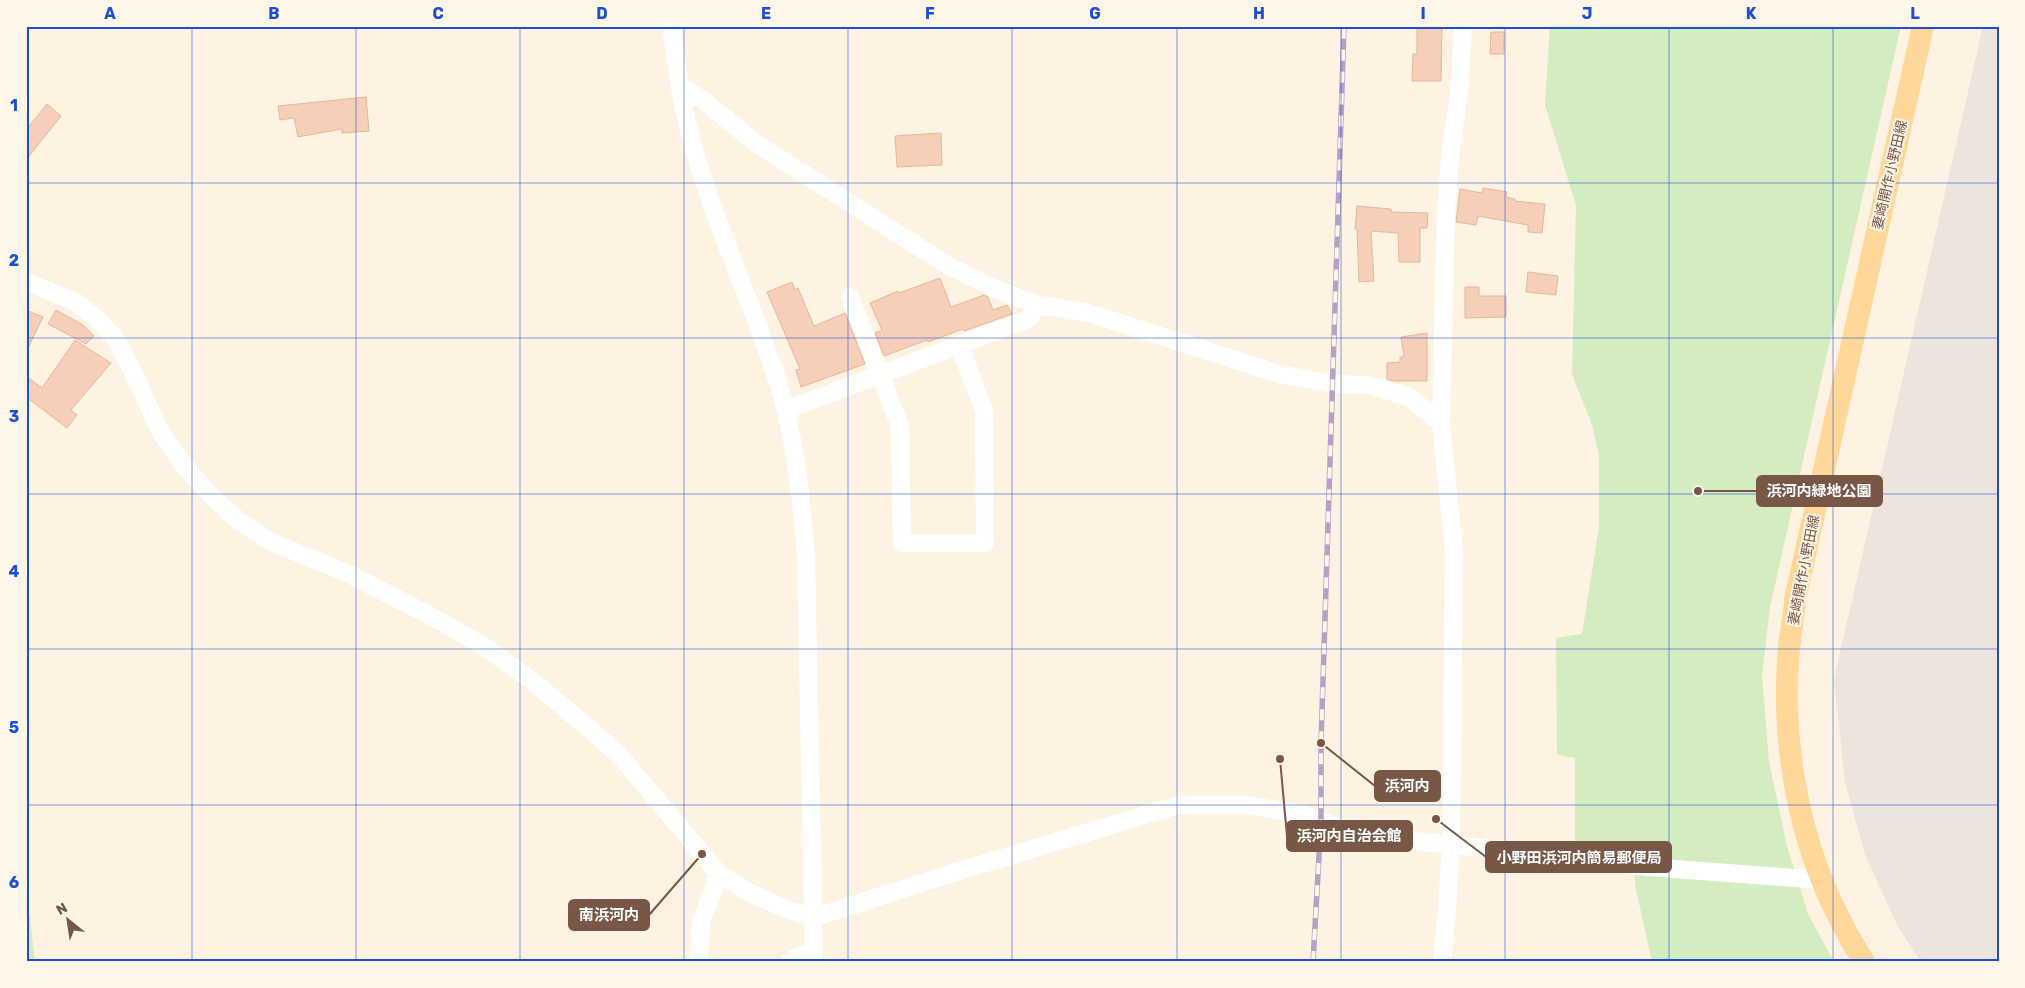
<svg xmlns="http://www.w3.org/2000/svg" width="2025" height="988" font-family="Rubik,'Noto Sans JP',sans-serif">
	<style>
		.industrial { fill: #ede4dd }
		.green { fill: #d3ecc0 }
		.building { fill: #f5cfb8; stroke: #e9b597 }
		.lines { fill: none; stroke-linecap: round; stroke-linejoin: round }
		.minor { stroke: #fff; stroke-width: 18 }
		.major { stroke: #ffd798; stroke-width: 22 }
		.rail-casing { stroke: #b5a0c8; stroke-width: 5.5 }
		.rail { stroke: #fff6ea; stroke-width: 4; stroke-dasharray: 11; stroke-linecap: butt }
		.grid { fill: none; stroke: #1d4ed8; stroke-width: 1; stroke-opacity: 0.55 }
		.labels { text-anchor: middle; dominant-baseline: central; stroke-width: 4; stroke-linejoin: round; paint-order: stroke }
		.street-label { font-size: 14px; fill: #785746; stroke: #fff6ea }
		.leader { fill: none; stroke: #785746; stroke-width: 2 }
		.callout-dot { fill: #785746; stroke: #fff6ea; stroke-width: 2 }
		.callout { fill: #785746; stroke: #785746; stroke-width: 2 }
		.callout-label { font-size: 15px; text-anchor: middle; font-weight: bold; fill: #fff }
		.neatline { fill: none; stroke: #1d4ed8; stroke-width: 2 }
		.grid-label { font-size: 16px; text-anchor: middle; font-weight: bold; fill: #1d4ed8 }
	</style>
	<rect width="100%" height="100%" fill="#fef3e2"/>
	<path class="industrial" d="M 1983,26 L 1999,26 L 1999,962 L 1921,962 L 1898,927 L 1865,855 L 1845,782 L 1834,679 Z"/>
	<path class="green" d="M 1550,26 L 1901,26 L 1770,607 L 1762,675 L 1769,762 L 1787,846 L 1808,914 L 1834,962 L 1652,962 L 1635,885 L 1635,866 L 1575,857 L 1575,758 L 1557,755 L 1556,638 L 1582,634 L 1599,527 L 1599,456 L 1592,425 L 1572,374 L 1576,205 L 1545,105 Z
		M 26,901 L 30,918 L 35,962 L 26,962 Z"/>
	<path class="building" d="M 1417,26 L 1442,26 L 1441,81 L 1412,81 L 1413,54 L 1417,54 Z
		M 1491,32 L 1504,32 L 1504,54 L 1490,54 Z
		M 366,97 L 369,131 L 342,133 L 342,129 L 298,137 L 294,118 L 280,120 L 278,106 Z
		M 47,104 L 61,116 L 26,160 L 26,130 Z
		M 941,133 L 942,165 L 897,167 L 895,136 Z
		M 1483,188 L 1507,192 L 1506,197 L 1515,199 L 1515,201 L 1545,204 L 1542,233 L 1528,232 L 1528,225 L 1478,216 L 1476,225 L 1456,222 L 1460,189 L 1482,193 Z
		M 1357,206 L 1391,209 L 1391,212 L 1428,213 L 1427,228 L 1420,228 L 1420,262 L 1399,262 L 1398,233 L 1371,231 L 1374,281 L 1359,282 L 1357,229 L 1355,229 Z
		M 1528,272 L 1558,276 L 1556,295 L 1526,292 Z
		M 940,278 L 951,307 L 984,295 L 988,297 L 993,310 L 1007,305 L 1012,314 L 964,331 L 963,329 L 928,342 L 927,340 L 884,356 L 875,333 L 882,330 L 870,303 L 898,291 L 899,293 Z
		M 792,282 L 795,290 L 798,288 L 814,326 L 845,313 L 865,364 L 801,387 L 796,370 L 800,369 L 767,292 Z
		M 1465,287 L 1479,287 L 1479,296 L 1506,296 L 1506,317 L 1465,318 Z
		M 26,310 L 43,317 L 26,352 Z
		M 56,310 L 83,325 L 94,336 L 86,344 L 48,324 Z
		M 1427,333 L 1427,381 L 1393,381 L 1387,379 L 1387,363 L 1400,362 L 1400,357 L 1404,357 L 1401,337 Z
		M 75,340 L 111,363 L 71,410 L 77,415 L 67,428 L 26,397 L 26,376 L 42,388 Z"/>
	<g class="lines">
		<path class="minor" d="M 672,26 C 672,42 676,59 678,75 C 693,181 743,276 776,376 C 795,434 801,495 806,555 L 814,962
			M 680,86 L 703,100 L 757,144 L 947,265 L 993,288 L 1038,305 L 1089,313 L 1279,374 L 1333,384 L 1369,385 L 1409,397 L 1441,423
			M 26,282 L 76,302 L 97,319 L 115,338 L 130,366 L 160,431 L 182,463 L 212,497 L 239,521 L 271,542 L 345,572 L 431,616 L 482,645 L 531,680 L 591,730 L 621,757 L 719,874 L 748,892 L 786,909 L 813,918 L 946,875 L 1179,805 L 1249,805 L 1307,816 L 1345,830 L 1383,838 L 1575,857 L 1635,866 L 1822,880
			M 850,297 L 900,426 L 902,543 L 985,543 L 984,411 L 959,344
			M 786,410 L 1028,319 L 1038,305
			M 699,962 L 701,921 L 719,874
			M 789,962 L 796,957 L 814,952
			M 1442,962 L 1447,910 L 1451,843 L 1454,551 L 1441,423 L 1446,211 L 1451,147 L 1459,94 L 1463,26"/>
		<path class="major" d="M 1864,962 C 1848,936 1833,909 1822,880 C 1793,808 1782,725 1789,648 C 1791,630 1794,613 1796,595 L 1923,26"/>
		<g class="rail-casing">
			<path id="rail" d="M 1313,962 L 1321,820 L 1321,743 L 1344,26"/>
		</g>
		<use href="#rail" class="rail"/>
	</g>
	<path class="grid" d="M 192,26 L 192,962M 356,26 L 356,962M 520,26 L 520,962M 684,26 L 684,962M 848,26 L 848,962M 1012,26 L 1012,962M 1177,26 L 1177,962M 1341,26 L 1341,962M 1505,26 L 1505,962M 1669,26 L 1669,962M 1833,26 L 1833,962M 26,183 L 1999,183M 26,338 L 1999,338M 26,494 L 1999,494M 26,649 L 1999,649M 26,805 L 1999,805"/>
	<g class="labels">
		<g class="street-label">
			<text transform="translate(1890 175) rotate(-77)">妻崎開作小野田線</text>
			<text transform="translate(1804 570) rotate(-79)">妻崎開作小野田線</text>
		</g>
	</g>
	<path class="leader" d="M1698 491L1757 491M1321 743L1375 786M1280 759L1287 836M1436 819L1486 857M702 854L649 915"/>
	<g class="callout-dot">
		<circle cx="1698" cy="491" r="5"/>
		<circle cx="1321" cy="743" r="5"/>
		<circle cx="1280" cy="759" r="5"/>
		<circle cx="1436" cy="819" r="5"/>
		<circle cx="702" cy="854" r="5"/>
	</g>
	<g class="callout">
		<rect x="1757" y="476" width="125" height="30" rx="5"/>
		<rect x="1375" y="771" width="65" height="30" rx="5"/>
		<rect x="1287" y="821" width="125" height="30" rx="5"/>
		<rect x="1486" y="842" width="185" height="30" rx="5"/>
		<rect x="569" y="900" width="80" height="30" rx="5"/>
	</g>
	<g class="callout-label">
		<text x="1819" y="496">浜河内緑地公園</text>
		<text x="1407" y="791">浜河内</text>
		<text x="1349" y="841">浜河内自治会館</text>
		<text x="1579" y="863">小野田浜河内簡易郵便局</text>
		<text x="609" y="920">南浜河内</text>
	</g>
	<rect width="2025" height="988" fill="none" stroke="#fff6ea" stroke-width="55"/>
	<g transform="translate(68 920) rotate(330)" stroke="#fff6ea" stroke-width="4" paint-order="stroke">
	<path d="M0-4L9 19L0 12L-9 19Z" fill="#785746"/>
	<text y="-8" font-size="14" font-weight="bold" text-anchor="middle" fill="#785746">N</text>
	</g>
	<rect x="28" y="28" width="1970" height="932" class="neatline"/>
	<g class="grid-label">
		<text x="110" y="19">A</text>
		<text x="274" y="19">B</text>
		<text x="438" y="19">C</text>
		<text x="602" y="19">D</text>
		<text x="766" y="19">E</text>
		<text x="930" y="19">F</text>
		<text x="1095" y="19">G</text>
		<text x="1259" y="19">H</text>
		<text x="1423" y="19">I</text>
		<text x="1587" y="19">J</text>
		<text x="1751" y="19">K</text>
		<text x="1915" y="19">L</text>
		<text x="14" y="111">1</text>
		<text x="14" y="266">2</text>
		<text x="14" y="422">3</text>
		<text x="14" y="577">4</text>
		<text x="14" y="733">5</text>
		<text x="14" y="888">6</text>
	</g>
</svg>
